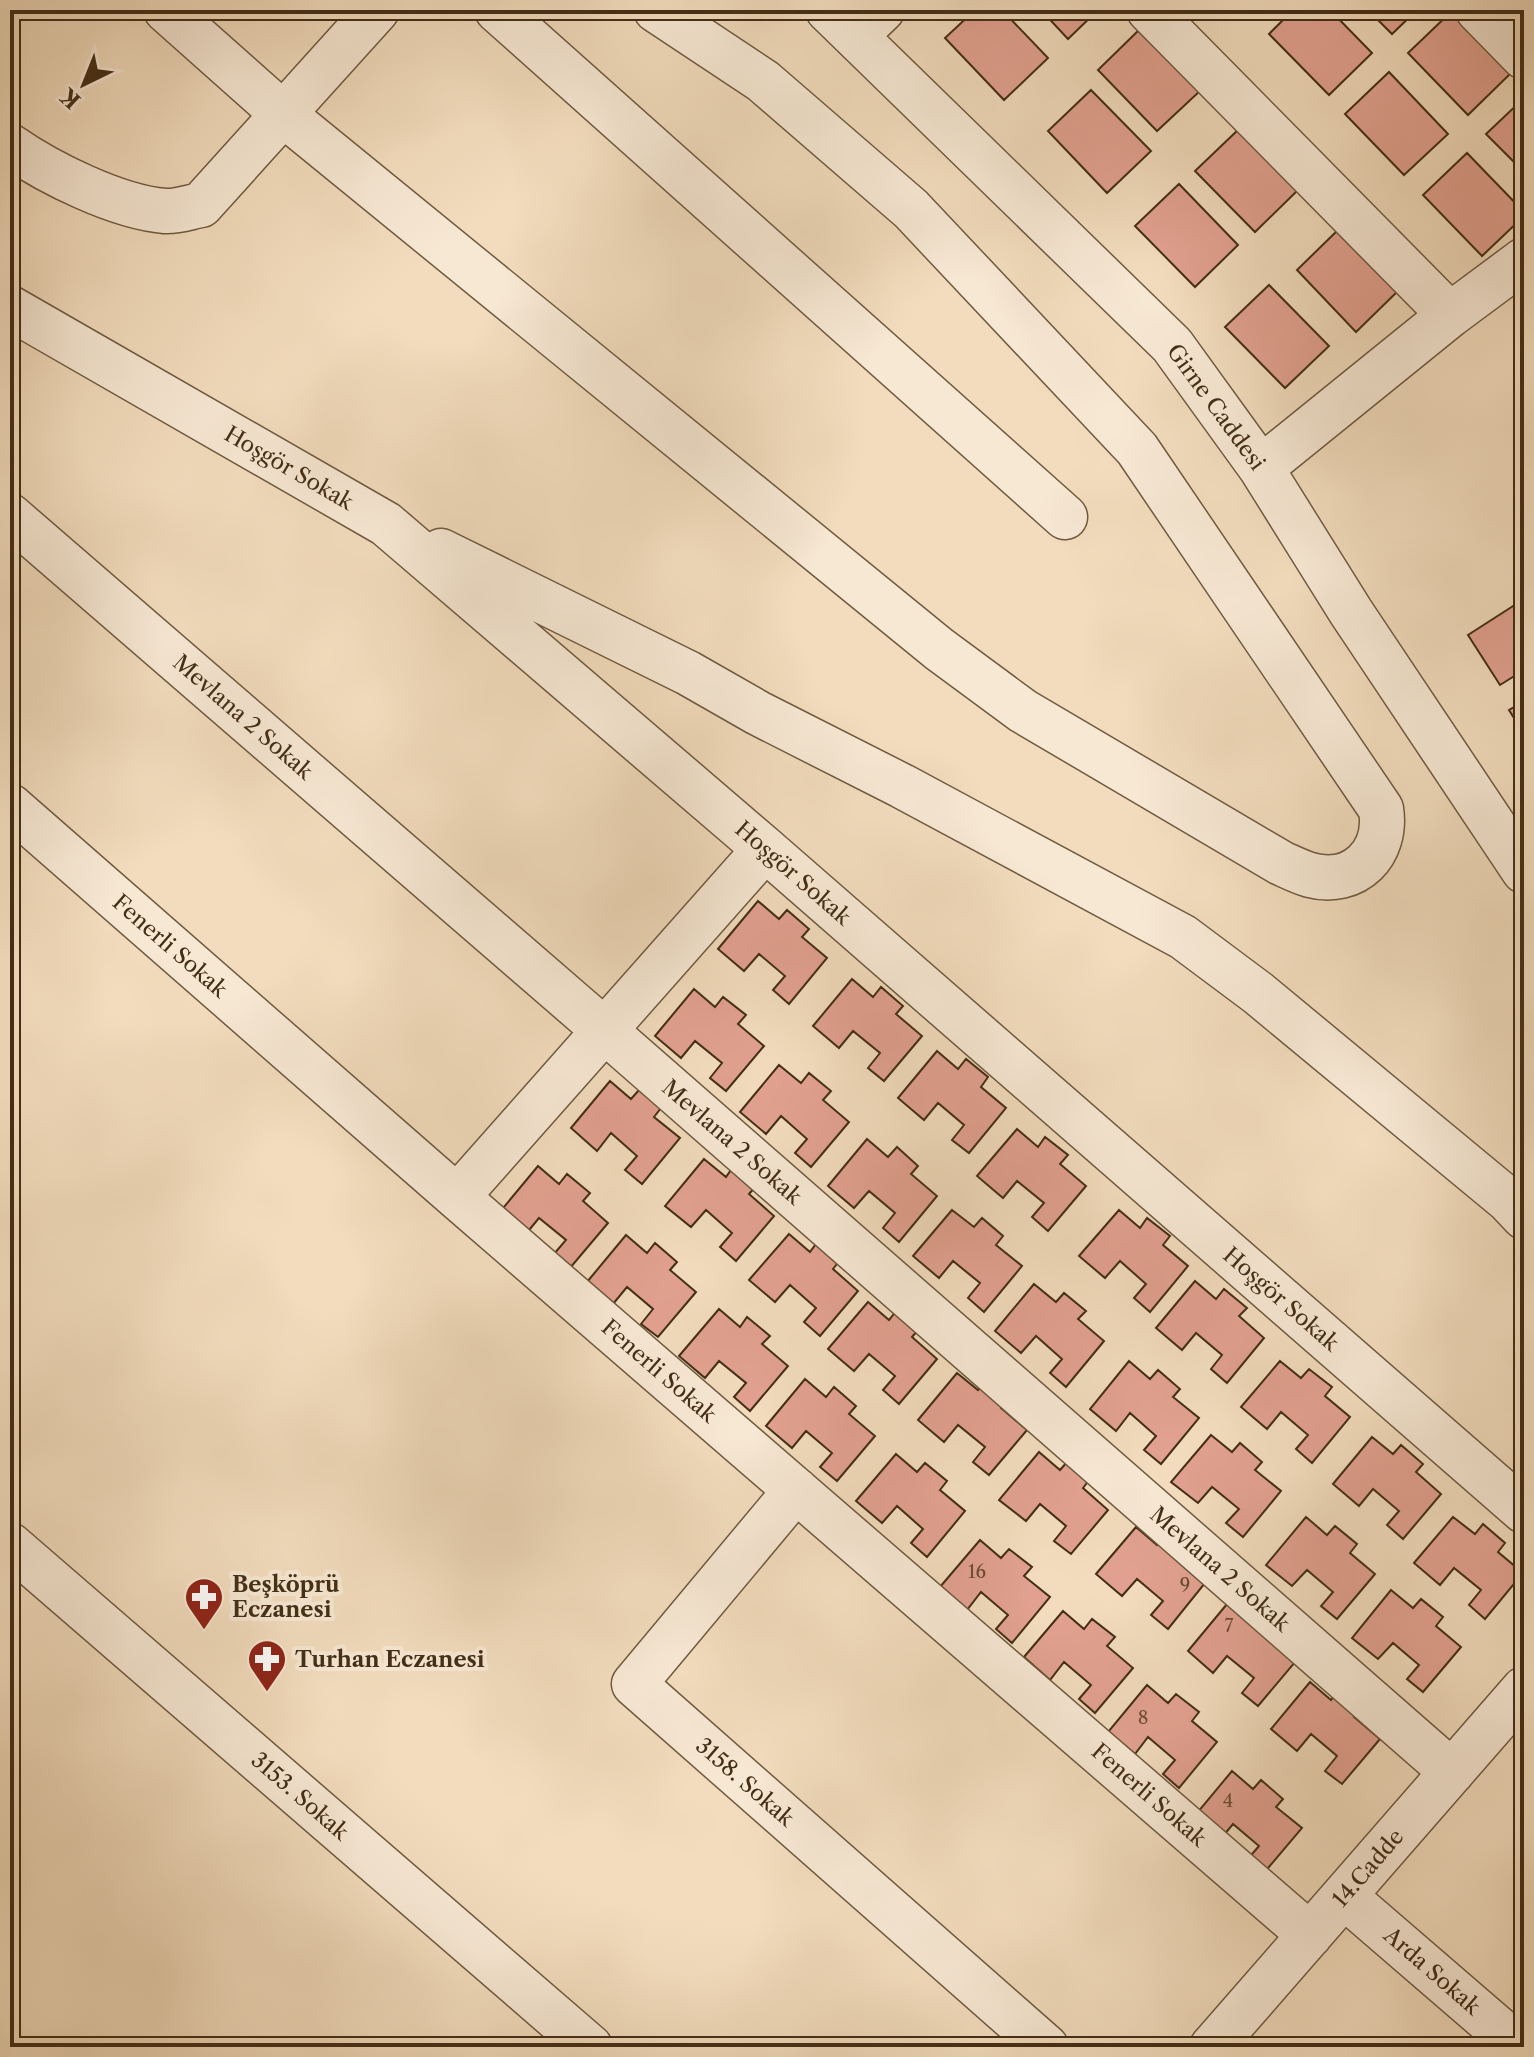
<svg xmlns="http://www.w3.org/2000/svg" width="1534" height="2057" font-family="'Libre Caslon Text',serif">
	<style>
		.building { fill: #e2a190; stroke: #432e16; stroke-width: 2 }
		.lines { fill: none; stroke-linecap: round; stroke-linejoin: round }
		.minor-casing { stroke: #6f5a40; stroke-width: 47 }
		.minor { stroke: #f7e8d4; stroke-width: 44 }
		.labels { text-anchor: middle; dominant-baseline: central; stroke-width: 8; stroke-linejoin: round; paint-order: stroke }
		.number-label { font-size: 18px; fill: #6b4b34 }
		.street-label { font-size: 22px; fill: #432e16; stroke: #f7e8d4 }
		.poi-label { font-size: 22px; font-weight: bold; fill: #432e16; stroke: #f7e8d4; text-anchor: start }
	</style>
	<rect width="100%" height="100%" fill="#f2dcbd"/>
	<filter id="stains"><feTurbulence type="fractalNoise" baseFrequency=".0025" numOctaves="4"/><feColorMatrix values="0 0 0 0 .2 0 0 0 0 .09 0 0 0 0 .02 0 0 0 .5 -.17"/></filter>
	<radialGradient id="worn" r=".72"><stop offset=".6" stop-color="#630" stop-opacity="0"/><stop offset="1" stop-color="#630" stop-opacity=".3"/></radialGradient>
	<path class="building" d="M 975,10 L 1002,10 L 1048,58 L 1004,100 L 945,38 Z
		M 1041,10 L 1098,10 L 1068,39 Z
		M 1293,10 L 1330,10 L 1372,53 L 1329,95 L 1269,34 Z
		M 1368,10 L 1417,10 L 1392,34 Z
		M 1452,11 L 1511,73 L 1468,115 L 1408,53 Z
		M 1141,28 L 1201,90 L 1157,131 L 1098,70 Z
		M 1389,72 L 1448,134 L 1404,175 L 1345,114 Z
		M 1091,90 L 1151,151 L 1107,193 L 1048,131 Z
		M 1524,98 L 1524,172 L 1486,134 Z
		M 1239,129 L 1298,190 L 1255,232 L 1195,171 Z
		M 1467,153 L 1524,212 L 1524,216 L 1482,256 L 1423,195 Z
		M 1179,184 L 1238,245 L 1195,287 L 1135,226 Z
		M 1340,228 L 1400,289 L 1356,332 L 1297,270 Z
		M 1269,285 L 1329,346 L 1285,388 L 1225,327 Z
		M 1524,599 L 1524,670 L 1500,685 L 1468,635 Z
		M 1524,701 L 1524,734 L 1509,710 Z
		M 758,901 L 779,919 L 787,910 L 809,929 L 802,937 L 827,958 L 789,1004 L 773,990 L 785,976 L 759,954 L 744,971 L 718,949 Z
		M 852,979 L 873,997 L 881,987 L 903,1006 L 896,1014 L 922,1036 L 884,1081 L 868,1068 L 880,1053 L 853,1031 L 839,1048 L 813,1026 Z
		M 694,989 L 715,1007 L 723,997 L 746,1015 L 738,1024 L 764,1046 L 726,1091 L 710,1078 L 722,1063 L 695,1041 L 681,1058 L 655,1036 Z
		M 937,1051 L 958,1069 L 966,1059 L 988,1077 L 981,1087 L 1006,1108 L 969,1153 L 952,1140 L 964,1125 L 938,1103 L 924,1120 L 898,1098 Z
		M 779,1065 L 801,1083 L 809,1073 L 831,1091 L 823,1100 L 849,1122 L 811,1167 L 795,1153 L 807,1139 L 781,1116 L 766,1134 L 740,1112 Z
		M 610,1081 L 631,1099 L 639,1090 L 661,1108 L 654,1117 L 680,1138 L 642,1184 L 625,1170 L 637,1156 L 611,1133 L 597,1151 L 571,1128 Z
		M 1017,1129 L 1038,1147 L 1045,1137 L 1068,1155 L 1060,1164 L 1086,1186 L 1048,1231 L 1032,1217 L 1044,1203 L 1017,1181 L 1003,1198 L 977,1176 Z
		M 867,1139 L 888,1157 L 897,1147 L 918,1166 L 911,1174 L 937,1196 L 899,1242 L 883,1228 L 895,1213 L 869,1191 L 854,1208 L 828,1186 Z
		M 704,1159 L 726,1177 L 733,1167 L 756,1186 L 749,1194 L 774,1216 L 736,1261 L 720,1247 L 732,1233 L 706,1210 L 691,1227 L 665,1206 Z
		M 538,1166 L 559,1184 L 567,1174 L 590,1193 L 583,1201 L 608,1223 L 570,1268 L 554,1254 L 566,1240 L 539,1218 L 525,1235 L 499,1213 Z
		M 952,1210 L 974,1227 L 982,1218 L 1003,1236 L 996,1245 L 1022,1266 L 984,1312 L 968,1298 L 980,1283 L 953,1261 L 939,1278 L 913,1256 Z
		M 1119,1210 L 1140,1228 L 1147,1218 L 1170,1236 L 1163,1245 L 1188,1266 L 1150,1312 L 1134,1298 L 1146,1284 L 1120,1261 L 1105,1278 L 1079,1256 Z
		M 789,1234 L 810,1252 L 818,1241 L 840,1260 L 833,1269 L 858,1291 L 820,1336 L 804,1322 L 816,1308 L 790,1285 L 775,1302 L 749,1280 Z
		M 626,1235 L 647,1253 L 655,1243 L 677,1262 L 670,1270 L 696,1292 L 658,1337 L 641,1324 L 653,1309 L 627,1287 L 613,1304 L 587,1282 Z
		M 1195,1281 L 1216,1299 L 1224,1289 L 1247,1308 L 1239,1316 L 1264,1338 L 1227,1383 L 1211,1369 L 1222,1355 L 1196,1333 L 1182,1350 L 1156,1328 Z
		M 1034,1284 L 1056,1302 L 1064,1293 L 1086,1311 L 1078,1319 L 1104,1341 L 1066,1387 L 1050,1373 L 1062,1359 L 1036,1336 L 1021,1353 L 995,1331 Z
		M 868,1302 L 889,1320 L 897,1310 L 919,1329 L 912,1337 L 937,1359 L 899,1404 L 883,1390 L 895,1376 L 869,1354 L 854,1371 L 828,1349 Z
		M 719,1309 L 740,1327 L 747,1317 L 770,1336 L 762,1344 L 788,1366 L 750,1411 L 734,1397 L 746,1383 L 719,1361 L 705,1378 L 679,1356 Z
		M 1129,1361 L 1150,1379 L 1158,1370 L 1180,1389 L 1173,1397 L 1199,1418 L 1161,1464 L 1144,1450 L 1156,1436 L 1130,1413 L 1116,1431 L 1090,1409 Z
		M 1280,1361 L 1301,1378 L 1309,1369 L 1332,1387 L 1325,1396 L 1350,1417 L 1312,1463 L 1296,1449 L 1308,1435 L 1281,1412 L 1267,1429 L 1241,1407 Z
		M 957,1373 L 978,1390 L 986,1381 L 1008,1400 L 1001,1408 L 1027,1430 L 989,1475 L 973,1462 L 985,1447 L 958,1425 L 944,1442 L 918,1420 Z
		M 805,1379 L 826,1397 L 834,1387 L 856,1406 L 849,1414 L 875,1436 L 837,1481 L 820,1467 L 832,1453 L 806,1431 L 792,1448 L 766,1426 Z
		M 1211,1435 L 1232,1452 L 1240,1443 L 1262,1462 L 1255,1470 L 1281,1491 L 1243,1537 L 1226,1523 L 1239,1509 L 1212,1487 L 1198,1503 L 1171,1482 Z
		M 1372,1437 L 1393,1454 L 1401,1445 L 1423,1464 L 1416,1472 L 1441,1494 L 1403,1539 L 1387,1525 L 1399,1511 L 1373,1489 L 1359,1506 L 1333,1484 Z
		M 1039,1452 L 1060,1470 L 1068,1461 L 1090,1479 L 1083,1488 L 1108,1510 L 1071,1554 L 1054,1541 L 1066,1526 L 1040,1504 L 1026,1521 L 999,1500 Z
		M 896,1454 L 917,1472 L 925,1463 L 947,1481 L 940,1490 L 965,1511 L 927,1557 L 911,1543 L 923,1529 L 897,1506 L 882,1523 L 856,1501 Z
		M 1306,1517 L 1327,1535 L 1335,1526 L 1357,1544 L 1350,1553 L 1375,1574 L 1337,1619 L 1321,1606 L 1333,1592 L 1307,1570 L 1292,1586 L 1266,1565 Z
		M 1453,1517 L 1475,1534 L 1483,1524 L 1505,1543 L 1498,1552 L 1523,1573 L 1485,1619 L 1469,1605 L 1481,1590 L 1454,1568 L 1440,1585 L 1414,1563 Z
		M 1136,1527 L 1157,1545 L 1165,1535 L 1205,1583 L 1168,1629 L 1151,1615 L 1163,1601 L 1137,1579 L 1122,1596 L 1096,1574 Z
		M 980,1540 L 1001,1558 L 1009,1549 L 1032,1567 L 1024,1576 L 1050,1597 L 1012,1643 L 996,1629 L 1008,1615 L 981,1592 L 967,1610 L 940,1587 Z
		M 1391,1590 L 1413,1608 L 1421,1599 L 1443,1617 L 1436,1626 L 1461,1647 L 1423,1692 L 1407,1679 L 1419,1665 L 1393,1643 L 1378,1659 L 1352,1638 Z
		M 1227,1604 L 1296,1661 L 1258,1706 L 1242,1693 L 1254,1678 L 1227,1656 L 1213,1673 L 1188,1651 Z
		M 1063,1611 L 1084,1629 L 1092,1619 L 1115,1637 L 1107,1646 L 1133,1668 L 1095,1713 L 1079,1699 L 1091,1685 L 1064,1662 L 1050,1680 L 1024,1657 Z
		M 1310,1682 L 1331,1700 L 1339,1690 L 1361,1709 L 1354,1717 L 1380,1739 L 1342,1784 L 1325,1771 L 1337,1756 L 1311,1734 L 1297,1751 L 1271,1729 Z
		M 1147,1685 L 1168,1703 L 1176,1694 L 1199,1712 L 1192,1721 L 1217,1742 L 1179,1788 L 1163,1774 L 1175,1760 L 1148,1737 L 1135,1754 L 1108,1732 Z
		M 1232,1771 L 1253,1789 L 1261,1780 L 1283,1799 L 1276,1807 L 1302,1828 L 1263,1874 L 1247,1860 L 1259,1846 L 1233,1824 L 1219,1841 L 1192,1819 Z"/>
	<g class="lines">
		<g class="minor-casing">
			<path id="minor" d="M 166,10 L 283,114 L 939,649 L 1023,711 L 1281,863 C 1290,867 1300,872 1310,875 C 1355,887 1388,853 1381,809 L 1137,449 L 911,209 L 763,81 L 656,10
				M 497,10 L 1065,517
				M 828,10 L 1172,345 L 1261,468 L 1351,612 L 1524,871
				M 1149,10 L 1450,315
				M 1478,10 L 1524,57
				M 856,35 L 882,10
				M 10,146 C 49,173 117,207 165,211 C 176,212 190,207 201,205 L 377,10
				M 10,308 L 386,524 L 765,849 L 1524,1511
				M 1261,468 L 1450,315 L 1524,260
				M 10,516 L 604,1030 L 1452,1772
				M 441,551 L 688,673 L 758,713 L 902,786 L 1183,937 L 1258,993 L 1508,1200 L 1524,1217
				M 10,806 L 457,1197 L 1310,1935
				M 457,1197 L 765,849
				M 796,1490 L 634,1684 L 1046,2047
				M 10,1545 L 590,2047
				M 1344,1896 L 1519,2047
				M 1212,2047 L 1524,1689"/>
		</g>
		<use href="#minor" class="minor"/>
	</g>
	<defs>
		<g id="pharmacy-pin" transform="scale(2)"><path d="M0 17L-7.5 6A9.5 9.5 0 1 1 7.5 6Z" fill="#8f2418" stroke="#f7e8d4"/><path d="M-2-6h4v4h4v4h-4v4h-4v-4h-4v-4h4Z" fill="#fff"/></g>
	</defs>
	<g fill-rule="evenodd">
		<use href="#pharmacy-pin" x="204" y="1597"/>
		<use href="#pharmacy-pin" x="267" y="1659"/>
	</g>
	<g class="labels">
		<g class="number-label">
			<text x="977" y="1572">16</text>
			<text x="1185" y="1585">9</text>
			<text x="1229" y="1626">7</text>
			<text x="1143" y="1718">8</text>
			<text x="1228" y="1801">4</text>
		</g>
		<g class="street-label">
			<text transform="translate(1216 407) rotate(54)">Girne Caddesi</text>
			<text transform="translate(289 468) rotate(30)">Hoşgör Sokak</text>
			<text transform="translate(243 717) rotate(41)">Mevlana 2 Sokak</text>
			<text transform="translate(793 873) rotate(41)">Hoşgör Sokak</text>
			<text transform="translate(170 946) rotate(41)">Fenerli Sokak</text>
			<text transform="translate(732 1142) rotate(41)">Mevlana 2 Sokak</text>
			<text transform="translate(1281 1299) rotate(41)">Hoşgör Sokak</text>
			<text transform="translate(659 1371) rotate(41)">Fenerli Sokak</text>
			<text transform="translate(1220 1569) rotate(41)">Mevlana 2 Sokak</text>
			<text transform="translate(745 1782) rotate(41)">3158. Sokak</text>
			<text transform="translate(1149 1795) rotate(41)">Fenerli Sokak</text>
			<text transform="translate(300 1796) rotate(41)">3153. Sokak</text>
			<text transform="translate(1368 1868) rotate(-49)">14.Cadde</text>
			<text transform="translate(1432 1971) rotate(41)">Arda Sokak</text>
		</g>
		<g class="poi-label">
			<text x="232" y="1584">Beşköprü<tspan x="232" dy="25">Eczanesi</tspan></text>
			<text x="295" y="1659">Turhan Eczanesi</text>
		</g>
	</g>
	<rect width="1534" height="2057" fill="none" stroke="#f2dcbd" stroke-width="40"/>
	<rect x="12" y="12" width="1510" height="2033" fill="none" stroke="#432e16" stroke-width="4"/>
	<rect x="20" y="20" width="1494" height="2017" fill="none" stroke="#432e16" stroke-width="2"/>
	<g transform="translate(84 84) rotate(223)" stroke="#f7e8d4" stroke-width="6" paint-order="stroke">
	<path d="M0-6L14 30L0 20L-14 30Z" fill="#432e16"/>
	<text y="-12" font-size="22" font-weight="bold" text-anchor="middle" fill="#432e16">K</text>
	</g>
	<rect width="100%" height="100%" filter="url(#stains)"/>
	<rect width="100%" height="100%" fill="url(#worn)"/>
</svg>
